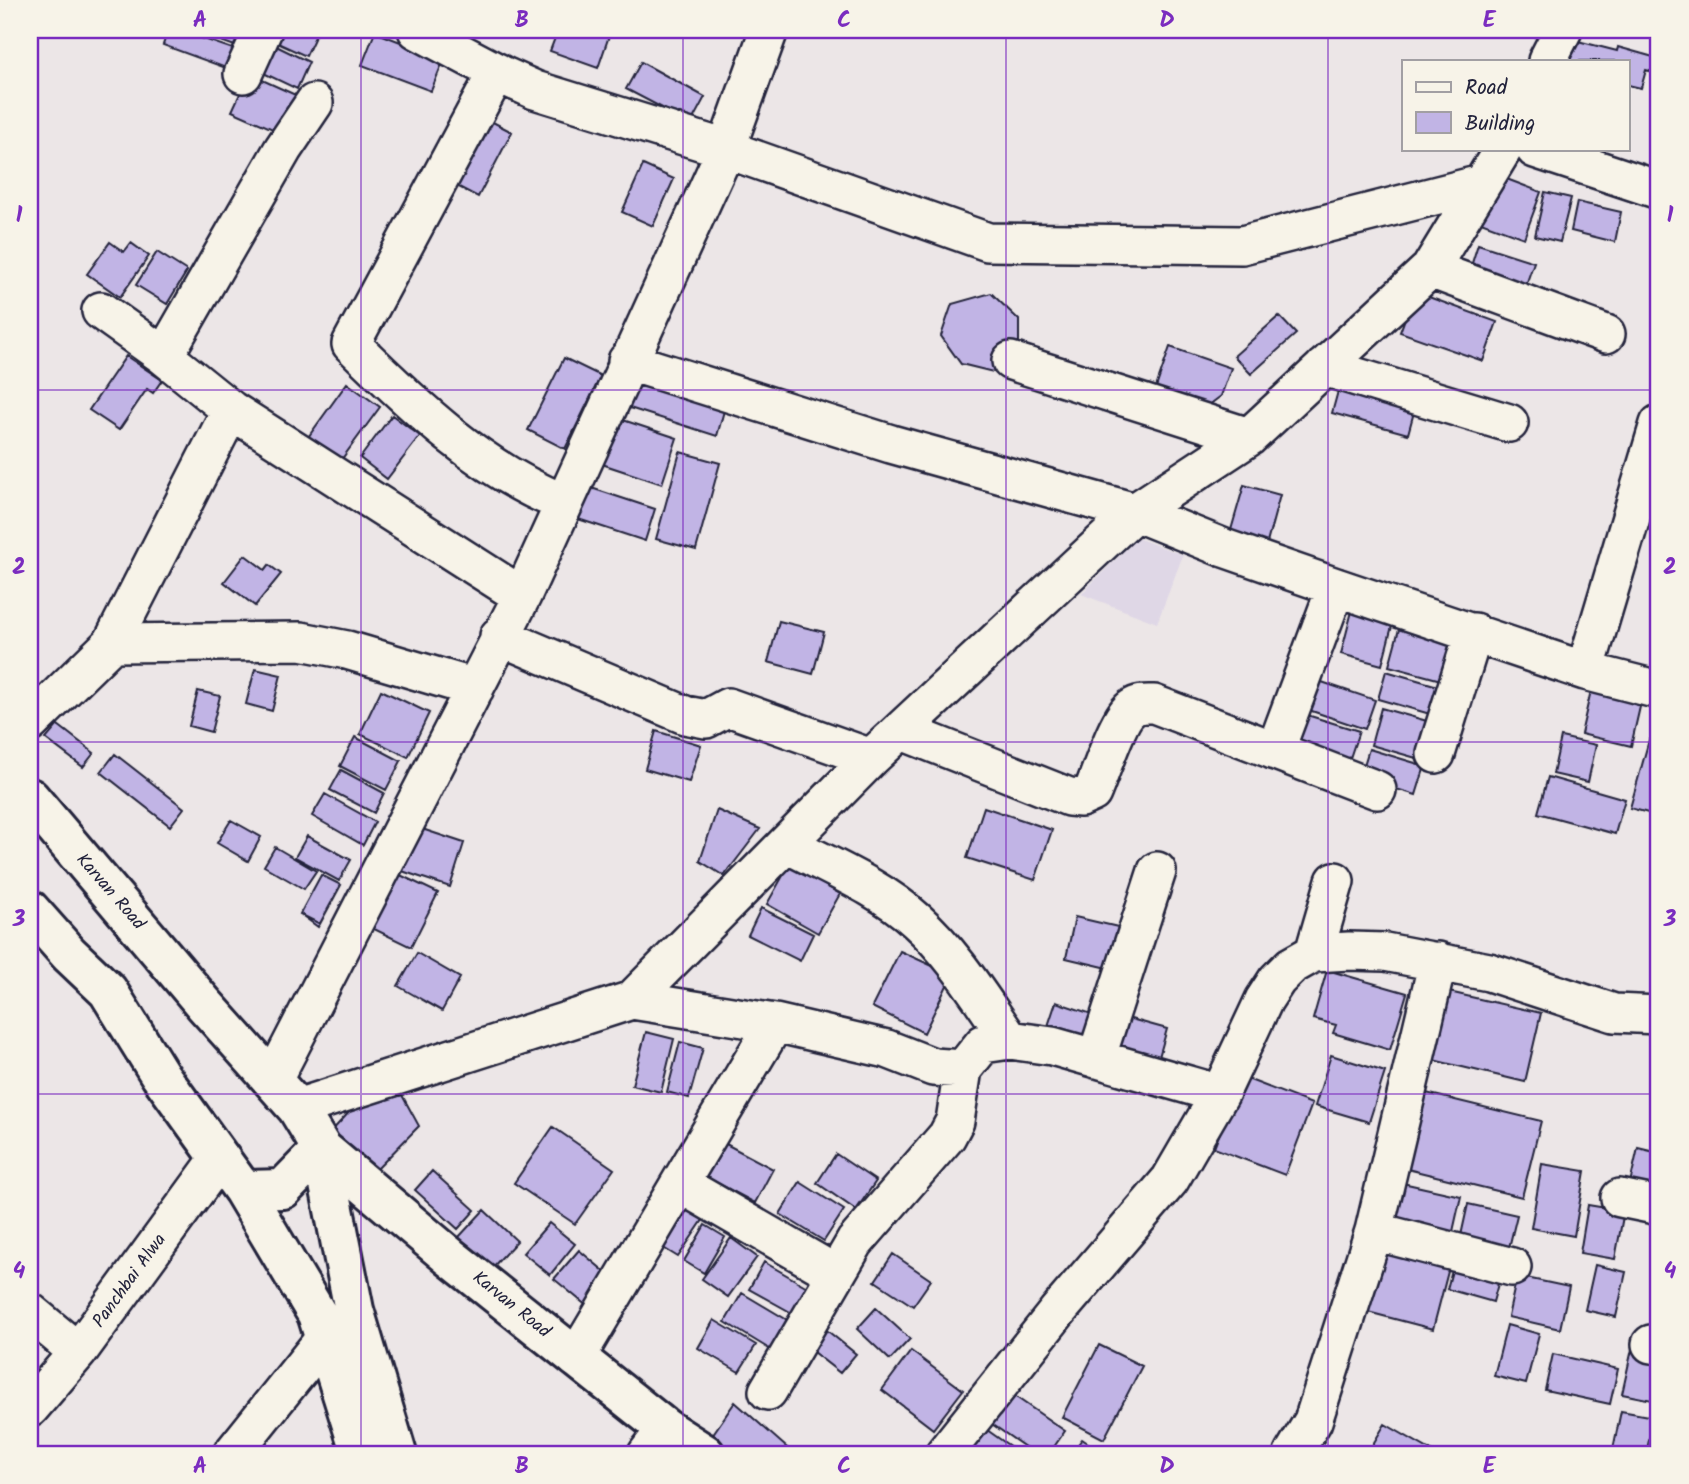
<svg xmlns="http://www.w3.org/2000/svg" width="1689" height="1484" font-family="Kalam,sans-serif">
	<style>
		.built { fill: #dfd7e6 }
		.building { fill: #c1b4e5; stroke: #22223b; stroke-width: 2 }
		.lines { fill: none; stroke-linecap: round; stroke-linejoin: round }
		.street-casing { stroke: #22223b; stroke-width: 42 }
		.secondary-casing { stroke: #22223b; stroke-width: 44 }
		.street { stroke: #f7f3e8; stroke-width: 37 }
		.secondary { stroke: #f7f3e8; stroke-width: 38 }
		.grid { fill: none; stroke: #7b2cbf; stroke-width: 2; stroke-opacity: 0.55 }
		.labels { text-anchor: middle; dominant-baseline: central; stroke-width: 5; stroke-linejoin: round; paint-order: stroke }
		.street-label { font-size: 18px; fill: #22223b; stroke: #f7f3e8 }
		.neatline { fill: none; stroke: #7b2cbf; stroke-width: 2.5 }
		.grid-label { font-size: 23px; text-anchor: middle; font-weight: bold; fill: #7b2cbf }
	</style>
	<rect width="100%" height="100%" fill="#ece6e7"/>
	<filter id="ink" filterUnits="userSpaceOnUse"><feTurbulence type="fractalNoise" baseFrequency=".0143" numOctaves="2"/><feDisplacementMap in="SourceGraphic" scale="14" xChannelSelector="R" yChannelSelector="G"/><feConvolveMatrix kernelMatrix="1 2 1 2 8 2 1 2 1" color-interpolation-filters="sRGB"/></filter>
	<g filter="url(#ink)">
		<path class="built" d="M 1137,538 L 1183,555 L 1157,623 L 1081,594 Z"/>
		<path class="building" d="M 168,30 L 178,30 L 233,49 L 226,68 L 163,45 Z
			M 191,30 L 245,30 L 240,48 Z
			M 276,30 L 318,30 L 306,56 L 271,40 Z
			M 558,30 L 611,30 L 598,68 L 550,51 Z
			M 375,32 L 444,59 L 431,91 L 362,65 Z
			M 1570,39 L 1617,51 L 1618,47 L 1657,58 L 1653,72 L 1646,70 L 1641,88 L 1628,85 L 1628,61 L 1564,61 Z
			M 268,42 L 309,62 L 297,89 L 255,69 Z
			M 641,62 L 705,97 L 691,123 L 626,89 Z
			M 249,74 L 300,97 L 284,134 L 232,111 Z
			M 485,118 L 512,132 L 478,197 L 451,183 Z
			M 643,165 L 674,179 L 653,226 L 622,212 Z
			M 1496,175 L 1541,192 L 1524,238 L 1478,221 Z
			M 1545,192 L 1571,198 L 1560,242 L 1535,236 Z
			M 1577,202 L 1621,212 L 1615,242 L 1571,231 Z
			M 110,242 L 124,252 L 131,243 L 149,256 L 120,297 L 87,274 Z
			M 1478,244 L 1534,262 L 1522,296 L 1467,279 Z
			M 157,252 L 187,271 L 167,304 L 136,285 Z
			M 1415,292 L 1497,322 L 1483,361 L 1400,332 Z
			M 991,293 L 1019,320 L 1019,348 L 997,373 L 961,364 L 941,336 L 952,304 Z
			M 1279,316 L 1296,334 L 1251,374 L 1234,356 Z
			M 1170,347 L 1231,368 L 1221,396 L 1209,405 L 1201,402 L 1197,412 L 1153,396 Z
			M 126,356 L 162,380 L 153,393 L 147,389 L 119,430 L 89,410 Z
			M 564,358 L 601,376 L 565,449 L 528,430 Z
			M 627,376 L 725,407 L 717,436 L 617,404 Z
			M 1341,380 L 1417,401 L 1408,434 L 1332,413 Z
			M 347,383 L 380,407 L 333,471 L 301,447 Z
			M 392,415 L 420,436 L 387,479 L 360,458 Z
			M 614,417 L 677,438 L 662,484 L 599,463 Z
			M 680,452 L 720,463 L 696,550 L 656,539 Z
			M 1659,481 L 1659,520 L 1643,515 Z
			M 579,484 L 655,509 L 645,541 L 569,516 Z
			M 1244,485 L 1280,495 L 1264,554 L 1227,544 Z
			M 245,555 L 265,570 L 269,565 L 281,574 L 255,606 L 224,582 Z
			M 1352,611 L 1393,622 L 1382,665 L 1341,654 Z
			M 779,621 L 824,632 L 813,674 L 768,662 Z
			M 1399,629 L 1451,644 L 1441,680 L 1389,666 Z
			M 255,669 L 281,675 L 272,711 L 246,704 Z
			M 1386,671 L 1438,686 L 1430,714 L 1378,699 Z
			M 1307,677 L 1375,700 L 1365,729 L 1297,706 Z
			M 1592,686 L 1642,698 L 1631,746 L 1581,734 Z
			M 381,690 L 429,713 L 408,757 L 360,734 Z
			M 198,691 L 220,696 L 211,732 L 189,726 Z
			M 1381,708 L 1441,725 L 1430,762 L 1371,745 Z
			M 1294,711 L 1359,731 L 1349,761 L 1285,740 Z
			M 58,725 L 94,753 L 83,767 L 46,739 Z
			M 656,731 L 701,745 L 689,782 L 645,769 Z
			M 355,737 L 401,761 L 386,790 L 340,766 Z
			M 1561,737 L 1596,745 L 1588,782 L 1553,774 Z
			M 1649,740 L 1659,743 L 1659,816 L 1630,808 Z
			M 1369,749 L 1425,766 L 1416,795 L 1360,778 Z
			M 115,754 L 184,808 L 170,826 L 101,772 Z
			M 341,770 L 384,793 L 374,813 L 330,790 Z
			M 1548,777 L 1625,799 L 1615,834 L 1538,813 Z
			M 325,794 L 375,822 L 363,845 L 312,816 Z
			M 984,807 L 1052,830 L 1035,880 L 967,858 Z
			M 717,810 L 760,829 L 724,876 L 700,861 Z
			M 231,820 L 261,837 L 248,861 L 217,843 Z
			M 410,825 L 464,843 L 450,887 L 396,869 Z
			M 307,836 L 351,860 L 339,881 L 295,857 Z
			M 275,847 L 316,871 L 304,889 L 264,866 Z
			M 789,865 L 840,894 L 818,933 L 767,904 Z
			M 396,873 L 438,893 L 411,947 L 370,927 Z
			M 321,875 L 341,885 L 320,924 L 300,914 Z
			M 321,875 L 341,885 L 318,927 L 300,914 Z
			M 761,908 L 813,934 L 800,961 L 748,935 Z
			M 1075,917 L 1118,927 L 1108,968 L 1066,958 Z
			M 900,951 L 952,975 L 924,1033 L 872,1007 Z
			M 417,953 L 460,978 L 442,1011 L 398,986 Z
			M 1327,970 L 1407,993 L 1390,1050 L 1333,1033 L 1336,1025 L 1313,1019 Z
			M 1449,992 L 1541,1013 L 1525,1082 L 1433,1060 Z
			M 1056,1002 L 1095,1015 L 1082,1051 L 1044,1038 Z
			M 1120,1016 L 1167,1029 L 1159,1057 L 1113,1044 Z
			M 646,1032 L 674,1039 L 661,1092 L 632,1085 Z
			M 680,1042 L 703,1048 L 689,1098 L 667,1092 Z
			M 1331,1055 L 1385,1072 L 1369,1122 L 1315,1106 Z
			M 1242,1077 L 1312,1104 L 1285,1175 L 1214,1148 Z
			M 1422,1092 L 1541,1121 L 1522,1197 L 1403,1168 Z
			M 402,1095 L 419,1126 L 372,1174 L 328,1135 L 353,1108 Z
			M 553,1127 L 614,1169 L 575,1224 L 514,1183 Z
			M 724,1143 L 773,1169 L 755,1203 L 706,1177 Z
			M 1638,1148 L 1659,1153 L 1659,1199 L 1628,1192 Z
			M 836,1154 L 876,1181 L 856,1210 L 817,1183 Z
			M 1542,1164 L 1585,1171 L 1574,1236 L 1531,1228 Z
			M 432,1171 L 475,1210 L 458,1229 L 415,1190 Z
			M 800,1182 L 844,1210 L 824,1241 L 780,1214 Z
			M 1398,1182 L 1461,1196 L 1452,1236 L 1389,1222 Z
			M 1468,1204 L 1517,1215 L 1506,1260 L 1458,1249 Z
			M 1588,1205 L 1624,1211 L 1615,1259 L 1580,1253 Z
			M 682,1207 L 703,1220 L 678,1257 L 657,1244 Z
			M 484,1210 L 517,1241 L 491,1269 L 458,1238 Z
			M 549,1223 L 575,1244 L 550,1275 L 523,1253 Z
			M 705,1225 L 725,1237 L 704,1273 L 684,1261 Z
			M 731,1238 L 757,1257 L 728,1297 L 702,1279 Z
			M 1383,1238 L 1452,1256 L 1433,1329 L 1364,1311 Z
			M 579,1250 L 611,1277 L 587,1306 L 554,1279 Z
			M 893,1254 L 931,1280 L 913,1306 L 875,1281 Z
			M 1456,1256 L 1502,1269 L 1493,1302 L 1447,1289 Z
			M 764,1262 L 809,1288 L 794,1314 L 749,1289 Z
			M 1595,1265 L 1626,1272 L 1616,1317 L 1585,1310 Z
			M 1517,1276 L 1569,1287 L 1560,1329 L 1508,1317 Z
			M 742,1293 L 789,1321 L 771,1350 L 725,1322 Z
			M 876,1308 L 910,1339 L 890,1360 L 857,1329 Z
			M 714,1320 L 756,1345 L 739,1372 L 698,1348 Z
			M 1507,1325 L 1539,1334 L 1526,1384 L 1494,1376 Z
			M 824,1328 L 856,1354 L 840,1373 L 808,1348 Z
			M 1099,1345 L 1142,1366 L 1104,1439 L 1062,1417 Z
			M 1632,1349 L 1659,1355 L 1659,1366 L 1652,1400 L 1622,1394 Z
			M 911,1351 L 963,1390 L 933,1429 L 882,1390 Z
			M 1553,1354 L 1618,1369 L 1610,1404 L 1545,1390 Z
			M 1010,1393 L 1065,1431 L 1049,1454 L 1035,1454 L 989,1422 Z
			M 1659,1398 L 1659,1423 L 1654,1422 Z
			M 735,1402 L 794,1454 L 726,1454 L 708,1441 Z
			M 1621,1411 L 1654,1417 L 1646,1454 L 1612,1454 Z
			M 1385,1424 L 1437,1454 L 1367,1454 Z
			M 980,1425 L 1021,1454 L 958,1454 Z
			M 1082,1439 L 1104,1454 L 1071,1454 Z
			M 1652,1442 L 1659,1444 L 1659,1454 L 1650,1454 Z"/>
		<g class="lines">
			<g class="street-casing">
				<path id="street" d="M 417,30 L 506,77 L 535,90 L 726,149 L 988,242 L 1242,245 L 1481,184
					M 1547,61 L 1563,30
					M 497,72 L 351,344 C 414,406 480,470 564,503
					M 243,74 L 263,30
					M 1535,149 L 1659,190
					M 1430,269 L 1606,334
					M 101,311 L 164,356 L 231,410 L 522,596
					M 164,356 L 283,149 L 314,103
					M 627,361 L 891,444 L 1135,512 L 1224,548 L 1336,587 L 1585,671 L 1659,690
					M 1011,361 L 1249,437
					M 1324,367 L 1509,423
					M 499,636 L 685,715 L 706,719 L 728,707 L 871,758
					M 112,643 L 231,410
					M 1585,671 L 1659,424
					M 30,723 L 112,643 L 301,641 L 347,650 L 475,688
					M 902,731 L 1069,797 L 1081,798 L 1092,793 C 1100,775 1118,717 1132,708 C 1139,703 1146,704 1154,704 L 1377,790
					M 1275,751 L 1336,587
					M 1436,754 L 1474,632
					M 787,844 C 830,867 880,887 917,921 C 954,954 981,999 1010,1040
					M 1314,953 L 1335,881
					M 632,1000 L 775,1023 L 887,1049 L 933,1067 L 963,1069 L 983,1044 L 1010,1040 L 1052,1046 L 1220,1094
					M 1096,1059 L 1157,871
					M 273,1080 L 522,596 L 726,149 L 769,30
					M 297,1108 L 632,1000 L 871,758 L 1135,512 L 1249,437 L 1430,269 L 1503,149
					M 680,1184 L 836,1274
					M 1620,1198 L 1659,1206
					M 1374,1231 L 1438,961
					M 30,1312 L 78,1352 L 219,1159
					M 1651,1344 L 1659,1345
					M 576,1358 L 775,1023
					M 768,1391 L 855,1242 L 947,1136 L 955,1121 L 963,1069
					M 30,1408 L 78,1352
					M 232,1454 L 325,1338
					M 647,1454 L 666,1429
					M 944,1454 L 1057,1312 L 1170,1180 L 1220,1094 L 1264,1000 L 1277,980 L 1291,966 L 1314,953 L 1349,951 L 1385,952 L 1489,972 L 1614,1013 L 1659,1015
					M 1293,1454 L 1313,1421 L 1374,1231 L 1512,1267"/>
			</g>
			<g class="secondary-casing">
				<path id="secondary" d="M 30,798 L 204,1004 L 297,1108 L 322,1149 L 450,1257 L 666,1429 L 705,1454
					M 30,910 L 69,954 L 108,991 L 160,1075 L 243,1190 L 317,1314 L 361,1454
					M 322,1149 L 354,1310 L 397,1454
					M 243,1190 L 283,1189 L 322,1149"/>
			</g>
			<use href="#street" class="street"/>
			<use href="#secondary" class="secondary"/>
		</g>
	</g>
	<path class="grid" d="M 361,30 L 361,1454M 683,30 L 683,1454M 1006,30 L 1006,1454M 1328,30 L 1328,1454M 30,390 L 1659,390M 30,742 L 1659,742M 30,1094 L 1659,1094"/>
	<g class="labels">
		<g class="street-label">
			<text transform="translate(110 892) rotate(49)">Karvan Road</text>
			<text transform="translate(130 1281) rotate(-54)">Panchbai Alwa</text>
			<text transform="translate(511 1305) rotate(39)">Karvan Road</text>
		</g>
	</g>
	<rect width="1689" height="1484" fill="none" stroke="#f7f3e8" stroke-width="77"/>
	<rect x="1402" y="60" width="228" height="91" fill="#f7f3e8" stroke="#a29fa3" stroke-width="2"/>
	<rect x="1416" y="82" width="35" height="10" fill="#f7f3e8" stroke="#a29fa3" stroke-width="2"/>
	<text x="1465" y="94" font-size="21" fill="#22223b">Road</text>
	<rect x="1416" y="112" width="35" height="21" fill="#c1b4e5" stroke="#a29fa3" stroke-width="2"/>
	<text x="1465" y="130" font-size="21" fill="#22223b">Building</text>
	<rect x="38" y="38" width="1612" height="1408" class="neatline"/>
	<g class="grid-label">
		<text x="200" y="27">A</text>
		<text x="522" y="27">B</text>
		<text x="844" y="27">C</text>
		<text x="1167" y="27">D</text>
		<text x="1489" y="27">E</text>
		<text x="19" y="222">1</text>
		<text x="1670" y="222">1</text>
		<text x="19" y="574">2</text>
		<text x="1670" y="574">2</text>
		<text x="19" y="926">3</text>
		<text x="1670" y="926">3</text>
		<text x="19" y="1278">4</text>
		<text x="1670" y="1278">4</text>
		<text x="200" y="1473">A</text>
		<text x="522" y="1473">B</text>
		<text x="844" y="1473">C</text>
		<text x="1167" y="1473">D</text>
		<text x="1489" y="1473">E</text>
	</g>
</svg>
